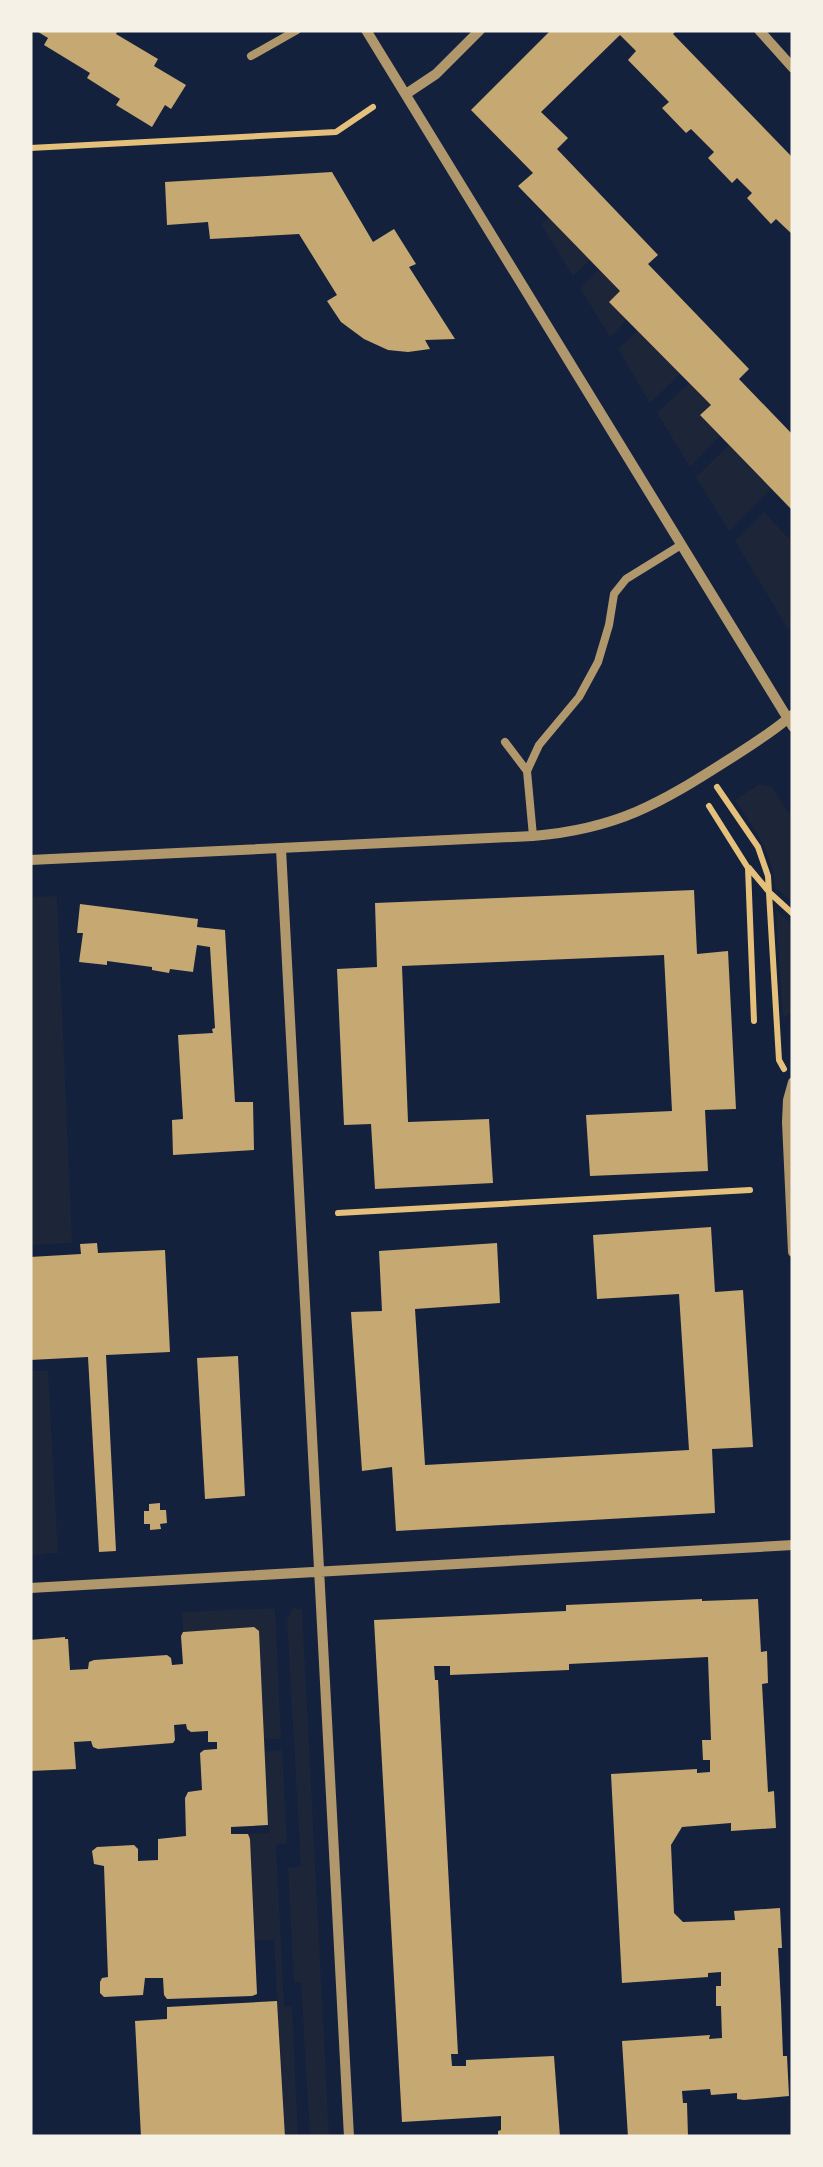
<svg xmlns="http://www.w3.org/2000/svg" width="823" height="2167" font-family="Mulish,sans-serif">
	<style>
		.green { fill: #1d2539 }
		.building { fill: #c6a872 }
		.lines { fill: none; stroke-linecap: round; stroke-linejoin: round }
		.path { stroke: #e5c07b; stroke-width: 6 }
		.service { stroke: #b1986c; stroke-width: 8 }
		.minor { stroke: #b1986c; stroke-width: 10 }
	</style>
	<rect width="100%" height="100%" fill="#14213d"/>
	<path class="green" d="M 549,217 L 590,260 L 573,276 L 541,224 Z
		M 599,269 L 620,291 L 627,320 L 610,337 L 580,288 Z
		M 638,330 L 680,374 L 650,403 L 618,349 Z
		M 689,383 L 711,405 L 701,416 L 720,436 L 690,467 L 657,413 Z
		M 729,445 L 771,489 L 729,531 L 696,477 Z
		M 764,512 L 793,543 L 793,632 L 787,627 L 735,541 Z
		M 760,784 L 772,787 L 793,820 L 793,903 L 775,887 C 773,852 754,828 735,800 Z
		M 57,896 L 72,1243 L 30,1245 L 30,897 Z
		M 776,910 L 793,925 L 793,1013 L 783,1017 Z
		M 30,1371 L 48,1371 L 58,1553 L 30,1555 Z
		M 275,1608 L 281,1739 L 264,1739 L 259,1631 L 254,1627 L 183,1632 L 182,1612 Z
		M 293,1608 L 302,1609 L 329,2137 L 310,2137 L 301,1982 L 294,1982 L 288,1868 L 301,1866 L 287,1619 Z
		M 282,1750 L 287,1843 L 276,1845 L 284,2006 L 292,2007 L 298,2137 L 285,2137 L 274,1940 L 255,1940 L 250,1839 L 248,1834 L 269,1833 L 264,1752 Z"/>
	<path class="building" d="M 35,30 L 118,30 L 116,34 L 158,59 L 154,66 L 186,85 L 171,109 L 165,105 L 152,127 L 116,105 L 120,99 L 87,78 L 90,73 L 44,45 L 48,38 Z
		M 551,30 L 677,30 L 673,34 L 793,158 L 793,235 L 776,219 L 771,224 L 747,198 L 752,193 L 737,178 L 732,183 L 708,158 L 714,152 L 691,129 L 686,133 L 662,108 L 669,102 L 628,60 L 636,51 L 620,35 L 541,112 L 568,138 L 557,149 L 658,255 L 648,264 L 749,369 L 739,379 L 793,435 L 793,511 L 700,415 L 711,405 L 609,302 L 620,291 L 518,186 L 533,173 L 471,110 Z
		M 332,172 L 373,242 L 394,229 L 416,264 L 409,267 L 455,339 L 425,340 L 430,349 L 408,352 L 388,350 L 364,339 L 341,322 L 327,301 L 337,295 L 299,234 L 210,239 L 208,222 L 167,225 L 165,182 Z
		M 694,890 L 697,954 L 728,951 L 736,1109 L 705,1110 L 708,1171 L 590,1176 L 586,1115 L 672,1111 L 664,955 L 402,966 L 408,1122 L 489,1119 L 493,1183 L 375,1189 L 371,1124 L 344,1125 L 337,969 L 377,967 L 375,903 Z
		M 80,904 L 198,919 L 197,927 L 225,930 L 235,1102 L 253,1102 L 254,1150 L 173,1155 L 172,1120 L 183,1119 L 178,1035 L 213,1033 L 212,1029 L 215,1028 L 210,947 L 197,945 L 193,972 L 170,969 L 169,973 L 152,970 L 152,967 L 107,961 L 107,965 L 79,962 L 83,933 L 77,933 Z
		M 711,1227 L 715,1292 L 743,1290 L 753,1447 L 712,1449 L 715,1513 L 396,1531 L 392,1467 L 362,1471 L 351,1312 L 382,1311 L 379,1251 L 497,1243 L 500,1303 L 415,1309 L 425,1465 L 689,1450 L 679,1294 L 597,1299 L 593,1235 Z
		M 97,1243 L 98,1253 L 165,1250 L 170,1352 L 106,1355 L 116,1551 L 99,1552 L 88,1357 L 30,1360 L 30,1257 L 81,1254 L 80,1244 Z
		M 238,1356 L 245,1496 L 205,1499 L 197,1358 Z
		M 160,1503 L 160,1510 L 166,1510 L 167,1523 L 160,1524 L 161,1529 L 150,1530 L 150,1524 L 144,1524 L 144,1511 L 149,1511 L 149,1504 Z
		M 702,1599 L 702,1601 L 758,1599 L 761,1652 L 767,1651 L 768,1683 L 762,1684 L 768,1792 L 774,1791 L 776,1828 L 731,1831 L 731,1823 L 682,1827 L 671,1845 L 674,1913 L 683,1922 L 735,1920 L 734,1911 L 780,1908 L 782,1948 L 778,1948 L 781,2003 L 783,2056 L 787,2056 L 789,2096 L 744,2100 L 737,2099 L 737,2093 L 711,2095 L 710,2089 L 682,2091 L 683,2103 L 687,2103 L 688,2137 L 628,2137 L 622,2041 L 710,2035 L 709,2039 L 722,2038 L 721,2006 L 716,2006 L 716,1986 L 721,1986 L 721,1972 L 708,1973 L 708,1977 L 622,1983 L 611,1774 L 697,1769 L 697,1773 L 710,1772 L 710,1760 L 703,1760 L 702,1740 L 711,1740 L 708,1657 L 569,1664 L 569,1670 L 450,1675 L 450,1666 L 434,1666 L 435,1680 L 438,1680 L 458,2054 L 451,2054 L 452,2066 L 466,2066 L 466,2060 L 554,2056 L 560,2137 L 498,2137 L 498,2131 L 501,2130 L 501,2116 L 402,2122 L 374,1620 L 566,1611 L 566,1605 Z
		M 254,1627 L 259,1631 L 268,1825 L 231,1827 L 231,1834 L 248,1834 L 250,1839 L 257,1994 L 252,1996 L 167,1999 L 164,1995 L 163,1978 L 145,1978 L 143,1995 L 104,1997 L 100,1993 L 100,1982 L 102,1978 L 108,1977 L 104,1866 L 94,1864 L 92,1851 L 97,1847 L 134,1845 L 138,1849 L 138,1861 L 158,1860 L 158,1839 L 186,1836 L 185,1798 L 188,1792 L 202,1790 L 200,1753 L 204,1750 L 217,1749 L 217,1742 L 208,1742 L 208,1731 L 191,1732 L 187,1729 L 186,1724 L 174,1725 L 175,1740 L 173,1743 L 98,1749 L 93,1747 L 91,1741 L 74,1742 L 76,1769 L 30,1771 L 30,1640 L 65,1637 L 65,1639 L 68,1639 L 70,1670 L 88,1669 L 89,1662 L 94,1660 L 167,1655 L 171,1658 L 172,1665 L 183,1664 L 181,1636 L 183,1632 Z
		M 277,2001 L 285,2137 L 141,2137 L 135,2021 L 167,2019 L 167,2007 Z"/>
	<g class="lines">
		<path class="path" d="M 30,148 L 336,132 L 373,107
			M 717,787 L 758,847 L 768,876 L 779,1060 L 784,1069
			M 709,806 L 748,868 L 754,1021
			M 749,868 L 770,893 L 793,914
			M 338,1213 L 750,1190"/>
		<path class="service" d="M 251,56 L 297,30
			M 505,742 L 527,771
			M 533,836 L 527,771 L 539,745 L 579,697 L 598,662 L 609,625 L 614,594 L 626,579 L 681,545"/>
		<path class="minor" d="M 366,30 L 793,727
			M 759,30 L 793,68
			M 406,94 L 436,74 L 480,30
			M 281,849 L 349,2137
			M 30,860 L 533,836 C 617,829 659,804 728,760 C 750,746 773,732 792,715
			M 793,1082 L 788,1100 L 787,1122 L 793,1252
			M 30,1588 L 793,1545"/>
	</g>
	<rect width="823" height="2167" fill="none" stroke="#f6f1e7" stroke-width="65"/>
</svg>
